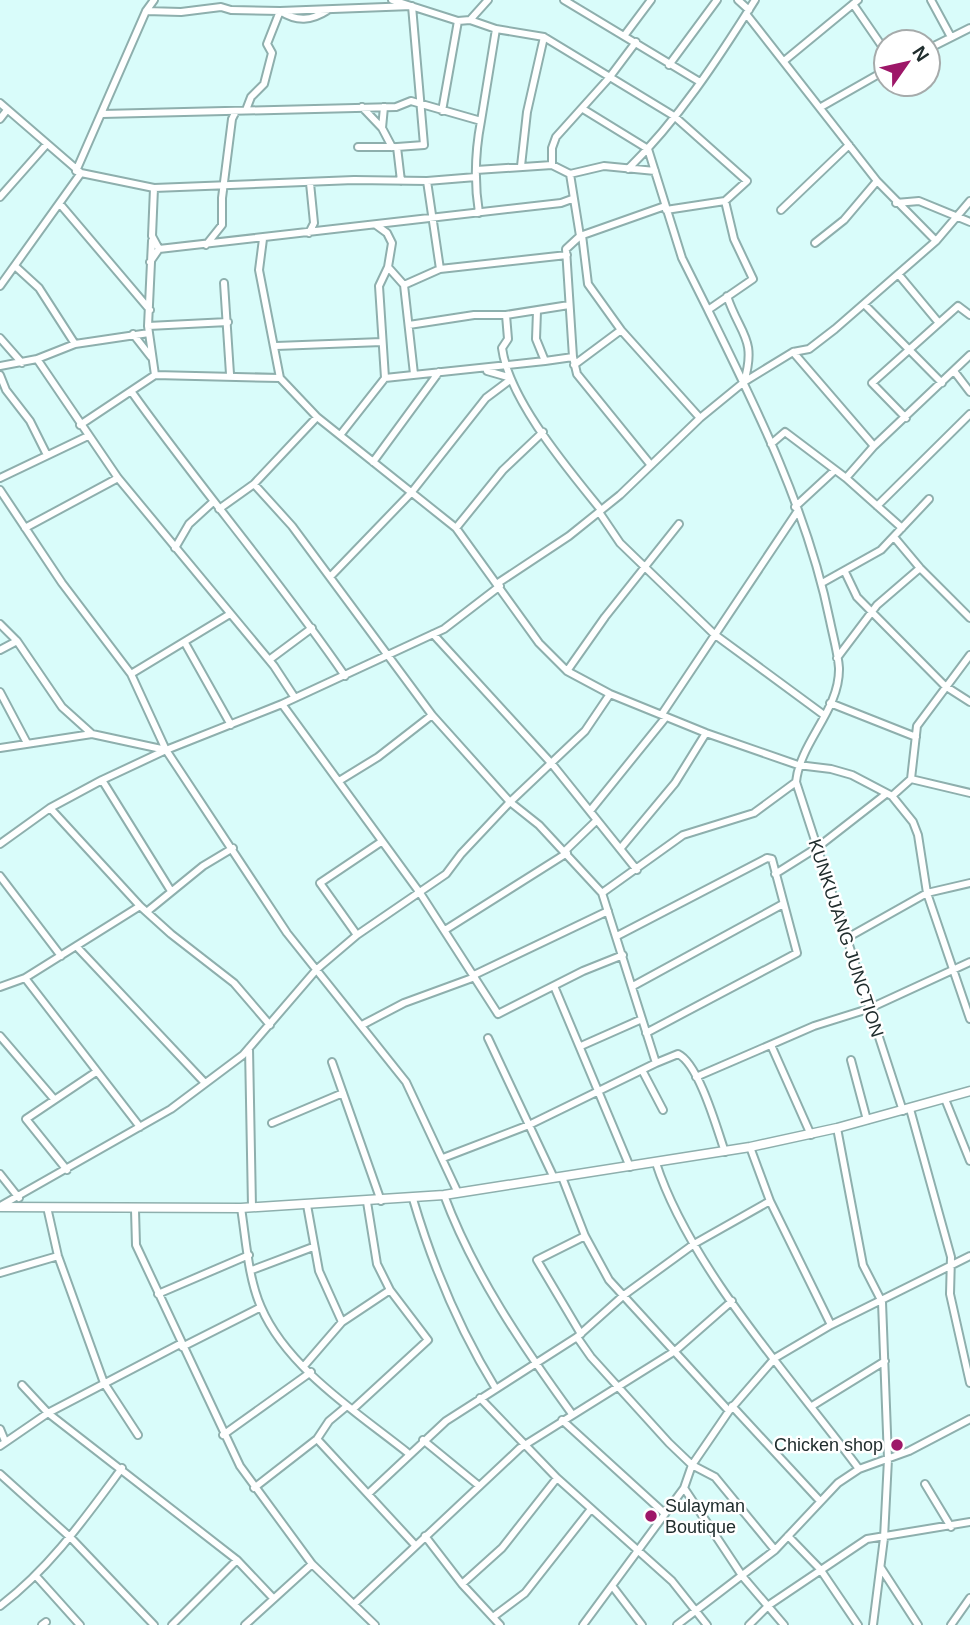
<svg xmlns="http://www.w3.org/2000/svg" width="970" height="1625" font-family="Helvetica,sans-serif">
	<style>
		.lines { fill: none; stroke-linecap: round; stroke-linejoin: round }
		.minor-casing { stroke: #8eafad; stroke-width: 10 }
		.tertiary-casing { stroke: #8eafad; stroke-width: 11 }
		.minor { stroke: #fff; stroke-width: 6 }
		.tertiary { stroke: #fff; stroke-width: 8 }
		.poi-dot { fill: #9d1768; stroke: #fff; stroke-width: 2.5 }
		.labels { text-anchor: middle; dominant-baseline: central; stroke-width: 5; stroke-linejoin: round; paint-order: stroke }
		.street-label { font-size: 18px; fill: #212e2e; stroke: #fff }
		.poi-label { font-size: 18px; fill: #212e2e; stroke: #fff; text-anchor: end }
	</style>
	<rect width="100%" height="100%" fill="#d9fcfa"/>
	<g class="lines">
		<g class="minor-casing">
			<path id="minor" d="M 392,0 L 458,21 L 470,20 L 496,29 L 544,37 L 674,116 L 747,181 L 725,201 L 734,239 L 753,279 L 708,310 C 757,409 808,512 830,621 C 833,636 838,653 839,668 C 840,710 800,742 796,782 L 903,1111
				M 564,0 L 700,82
				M 738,0 L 749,10
				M 931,0 L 951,37
				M 853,4 L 886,52
				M 146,11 L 181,12 L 221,7 L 231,10 L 280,11 L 412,6 L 424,145 L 397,147 L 401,181
				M 747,15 L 877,181 L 936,241
				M 470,20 L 488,0
				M 624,36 L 651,0
				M 928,49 L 970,28
				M 784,61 L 858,0
				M 669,65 L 717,0
				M 0,103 L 81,173 L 154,188
				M 362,107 L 382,128
				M 384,107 L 382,128 L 392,147
				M 821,107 L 886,70
				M 583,109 L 648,149 L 682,258 L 708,310
				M 246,110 L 251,97 L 264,84 L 272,53 L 267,44 L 280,11 C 297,22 311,21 328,10
				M 442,111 L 458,21
				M 102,114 L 396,107 L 411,101 L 481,121 C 475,152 474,182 479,213
				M 0,119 L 7,110
				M 481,121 L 496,29
				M 358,147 L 395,147
				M 552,165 L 552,148 L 556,137 L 609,78 L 636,42
				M 521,166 L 527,112 L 544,37
				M 628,169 C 678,120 718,59 755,0
				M 476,170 L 552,165 L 570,174 L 604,166 L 655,171
				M 76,171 L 146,11 L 154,0
				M 570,174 L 580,236
				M 427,181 L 440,269
				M 0,197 L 46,145
				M 896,203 L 919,201 L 970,222
				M 60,204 L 150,310
				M 666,210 L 725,201
				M 781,210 L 849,145
				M 376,225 L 387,233 L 392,243 L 388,267 L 379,286 L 385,378
				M 309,233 L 314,223 L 310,183
				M 582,235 L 588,284 L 621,330 L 700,418
				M 263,239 L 259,270 L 280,378
				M 152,241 L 148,326 L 155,375
				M 815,243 L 844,220 L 877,181
				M 206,245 L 222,225 L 222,198 L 232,119 L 236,111
				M 159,249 L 152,236 L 154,188 L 354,180 L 427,181 L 476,177
				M 150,262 L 159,249 L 561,203 L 572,199
				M 15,266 L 39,288 L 75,344
				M 388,267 L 404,285
				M 899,275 L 939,323
				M 224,283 L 230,374
				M 0,286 L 81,173
				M 727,296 C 740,335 757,338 744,382
				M 865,305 L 942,383
				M 537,311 L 536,339 L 545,361 L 573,357
				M 506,315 L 508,339 L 502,348 C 509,400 568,469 601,510
				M 409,325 L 474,315 L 506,315 L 569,305
				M 148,326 L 228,322
				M 133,334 L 151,357
				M 0,338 L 22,363
				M 276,346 L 382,342
				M 793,352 L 874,446
				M 37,359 L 118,478 L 274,666 L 295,698
				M 574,365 L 621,330
				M 0,366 L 37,359 L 75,344 L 149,333
				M 487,371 L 508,377
				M 954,371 L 970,392
				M 414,374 L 404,285 L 440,269 L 567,255
				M 0,375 L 6,390 L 30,421 L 47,455
				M 131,391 C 200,488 278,578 345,676
				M 906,418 L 872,383 L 958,306 L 970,315
				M 80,425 L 155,375 L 280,378 L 317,417 L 456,528 L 539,643 L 567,671 L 610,694 L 706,733 L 798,765 L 831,769 L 852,775 L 892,796 L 913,822 L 918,835 L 927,893 L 970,1019
				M 341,434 L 385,378 L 545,361
				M 771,444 L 785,432 L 846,478 L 902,528
				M 373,462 L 439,372
				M 650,464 L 577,374 L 573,357 L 566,249 L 580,236 L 665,206
				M 0,478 L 88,436
				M 846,478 L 874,446 L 970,355
				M 254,484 L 292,526 L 432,715 L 510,802 L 539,825 L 602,893 L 656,1063 L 678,1054 C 699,1064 717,1129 725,1152
				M 0,490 L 62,583 L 131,674 L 166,750 L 287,933 L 406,1082 L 458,1193
				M 877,506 L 970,414
				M 795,507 L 835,470
				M 219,509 L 254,484 L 317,417
				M 599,512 L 620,543 L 714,634 L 824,715
				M 25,528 L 118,478
				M 456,528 L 503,470 L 543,432
				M 894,537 L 920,568 L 970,618
				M 175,548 L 189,524 L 213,502
				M 845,572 L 857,597 L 945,686 L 970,702
				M 330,577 L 411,493 L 486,398 L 510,380
				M 498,583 L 569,536 L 620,495 L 700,418 L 744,382 L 793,352 L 809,349 L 835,329 L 936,241 L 970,201
				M 822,583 L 881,550 L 929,499
				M 0,624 L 17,641 L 62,707 L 92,734
				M 433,634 L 552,764 L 637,870
				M 185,643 L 231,725
				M 0,650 L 17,641
				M 837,658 L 877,605 L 920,568
				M 269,660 L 312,628
				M 567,671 L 605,617 L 679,524
				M 131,674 L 230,614
				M 0,692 L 27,743
				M 830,703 L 916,737
				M 282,704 L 420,893 L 498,1014 L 583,971 L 623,955
				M 662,714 L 797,512
				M 0,748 L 92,734 L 166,750
				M 911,779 L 970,793
				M 102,780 L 171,891
				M 339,781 L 378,757 L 432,715
				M 892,796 L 911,779 L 917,726 L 970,655
				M 50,808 L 140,906 L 171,934 L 234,983 L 270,1025
				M 590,811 L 666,717
				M 0,844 L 50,808 L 102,780 L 166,750 L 282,704 L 444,629 L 500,586
				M 620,849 L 675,783 L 706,733
				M 565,851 L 597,820
				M 775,874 L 818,847 L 886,794
				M 0,876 L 61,956
				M 602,893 L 683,835 L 754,813 L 796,782
				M 149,910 L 203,866 L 233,848
				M 445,930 L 567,853
				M 357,935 L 320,883 L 381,842
				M 617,936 L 767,858 L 772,859 L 797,953 L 646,1033
				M 847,938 L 927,893 L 970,883
				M 77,947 L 205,1083
				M 474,975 L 608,911
				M 25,978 L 140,1127
				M 554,986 L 630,1167
				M 633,986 L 783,904
				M 0,987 L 25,978 L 140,906
				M 362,1025 L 404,1003 L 475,977
				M 0,1036 L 54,1099
				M 488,1038 L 554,1178
				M 771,1045 L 811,1135
				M 581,1046 L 642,1019
				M 249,1048 L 252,1207
				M 851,1060 L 867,1120
				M 332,1062 L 381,1201
				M 642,1070 L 663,1110
				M 696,1077 L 814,1026 L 868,1009 L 970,962
				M 945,1099 L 970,1161
				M 910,1109 L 951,1257 L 950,1294 L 970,1383
				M 272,1123 L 343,1093
				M 837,1128 L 863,1265 L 882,1302 L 888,1459 L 884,1538 L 873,1625
				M 750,1147 L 770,1201 L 831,1325
				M 443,1158 L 529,1125 L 656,1063
				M 656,1163 C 690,1268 793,1380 859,1469
				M 67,1170 L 26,1119 L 96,1072
				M 0,1174 L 19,1198
				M 562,1177 L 585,1236 L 609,1280 L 729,1411
				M 444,1195 C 473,1273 523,1347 572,1414
				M 413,1199 C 433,1267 459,1329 496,1389
				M 2,1205 L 171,1109 L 243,1055 L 317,969 L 357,935 L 446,874 L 461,854 L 510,802 L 585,731 L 610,694
				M 307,1205 L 319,1271 L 342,1322
				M 47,1207 L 58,1256 L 104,1383 L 138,1435
				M 241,1208 C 246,1239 248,1278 261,1307 C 287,1368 358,1413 408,1453
				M 135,1210 L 136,1245 L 240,1466 L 312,1564 L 375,1625
				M 252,1270 L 313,1247
				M 0,1273 L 58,1256
				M 158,1294 L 249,1255
				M 581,1334 L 537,1260 L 585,1236
				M 577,1337 L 591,1357 L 669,1443 L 692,1465 L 715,1477 L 775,1550
				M 182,1347 L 261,1307
				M 304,1366 L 342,1322 L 390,1290
				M 22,1385 L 48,1413 L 237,1560 L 273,1598
				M 480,1398 L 557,1478 L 672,1581 L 707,1625
				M 732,1406 L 820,1501
				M 812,1406 L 885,1361
				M 353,1409 L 428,1340 L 390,1290 L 377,1264 L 367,1202
				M 562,1420 L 663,1512
				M 0,1429 L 5,1441
				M 223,1435 L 311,1372
				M 317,1439 L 415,1545
				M 423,1440 L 478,1485
				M 0,1446 L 48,1413 L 180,1344
				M 0,1474 L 71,1538 L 154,1625
				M 925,1484 L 951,1527
				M 254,1488 L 317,1439 L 329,1421 L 347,1406
				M 684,1488 L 743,1577 L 784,1625
				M 368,1494 L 446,1421 L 577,1337 L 624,1295 L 694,1244 L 770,1201
				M 425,1536 L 462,1584 L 500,1625
				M 788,1536 L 820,1569 L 858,1625
				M 881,1568 L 918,1625
				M 36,1576 L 80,1625
				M 462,1584 L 502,1548 L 557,1478
				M 613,1587 L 642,1625
				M 354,1604 L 520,1448 L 675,1351 L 732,1301
				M 0,1606 C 50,1568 85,1518 122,1468
				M 493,1617 L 525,1593 L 591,1509
				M 42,1625 L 46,1622
				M 172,1625 L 237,1560
				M 245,1625 L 312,1564
				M 583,1625 L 684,1488 L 692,1465 L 729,1411 L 775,1358 L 831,1325 L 970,1256
				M 677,1625 L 775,1550 L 838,1483 L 859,1469 L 909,1451 L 970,1419
				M 749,1625 L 769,1605 L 867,1539 L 970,1522
				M 951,1625 L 970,1598"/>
		</g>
		<g class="tertiary-casing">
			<path id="tertiary" d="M 0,1207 L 241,1208 L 444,1195 L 750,1147 L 837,1128 L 970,1091"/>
		</g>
		<use href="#minor" class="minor"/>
		<use href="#tertiary" class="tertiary"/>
	</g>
	<g class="poi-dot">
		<circle cx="897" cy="1445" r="7"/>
		<circle cx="651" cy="1516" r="7"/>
	</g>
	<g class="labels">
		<g class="street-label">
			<text transform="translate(846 938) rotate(72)">KUNKUJANG JUNCTION</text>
		</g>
		<g class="poi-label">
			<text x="883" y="1445">Chicken shop</text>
			<text x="665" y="1506" text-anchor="start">Sulayman<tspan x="665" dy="21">Boutique</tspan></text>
		</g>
	</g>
	<g transform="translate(907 63) rotate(56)"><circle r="33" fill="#ffffff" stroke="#a6abab" stroke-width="2"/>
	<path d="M0-5L12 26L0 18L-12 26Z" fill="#9d1768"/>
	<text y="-10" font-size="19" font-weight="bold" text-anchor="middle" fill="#212e2e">N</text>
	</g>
</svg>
